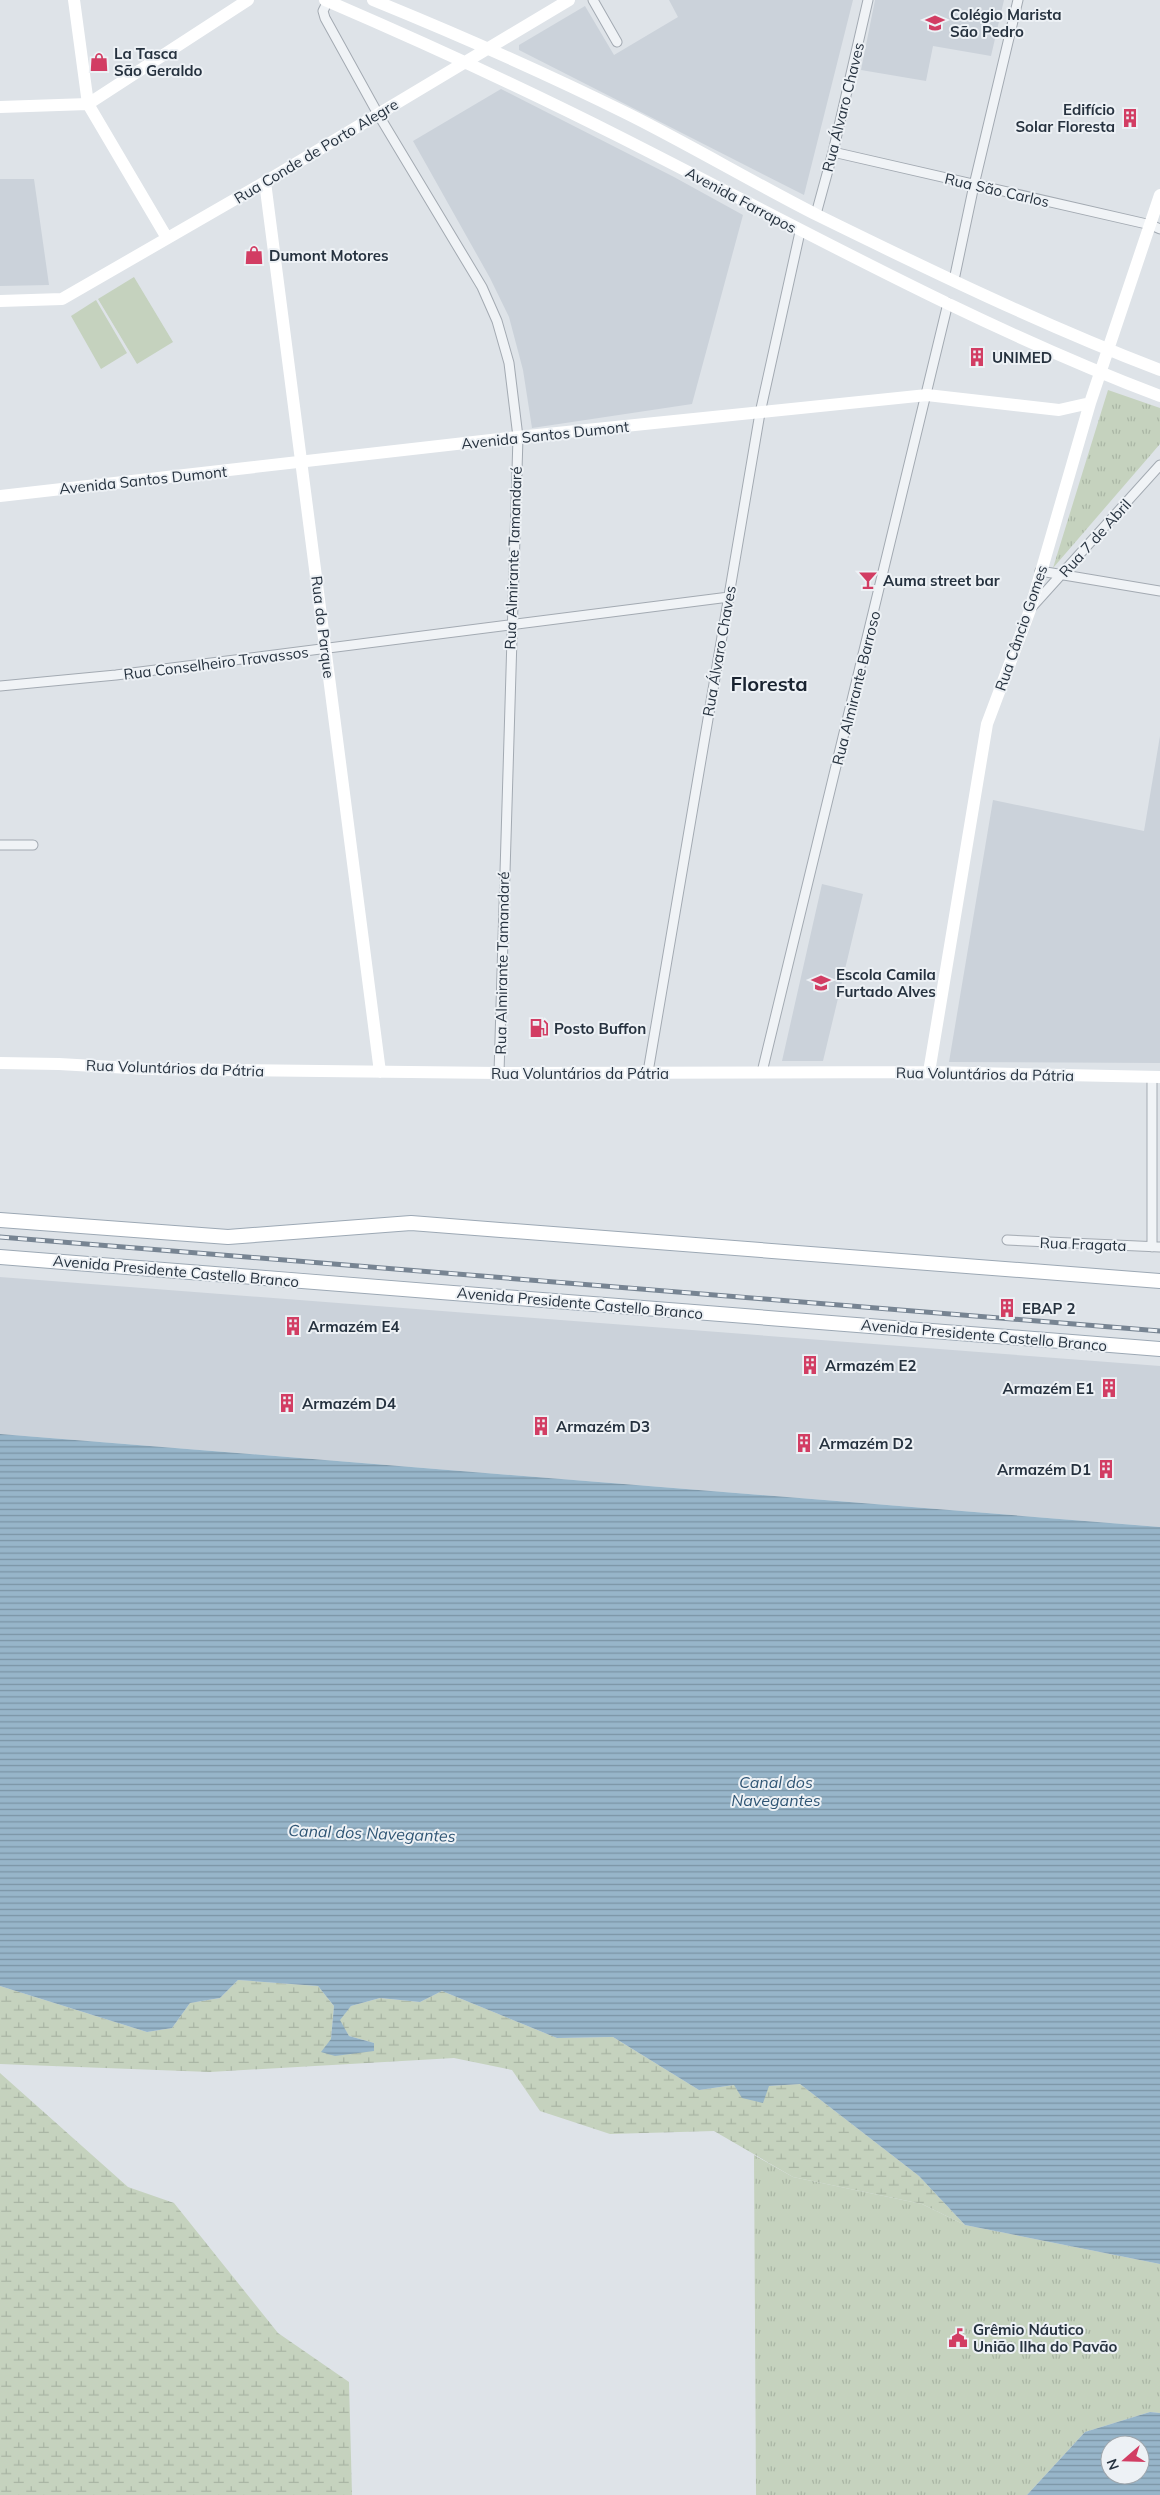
<svg xmlns="http://www.w3.org/2000/svg" width="1160" height="2495" font-family="Mulish,sans-serif">
	<style>
		.built { fill: #cbd2da }
		.wetland { fill: url(#wetland-marsh) }
		.park { fill: url(#park-tufts) }
		.garden { fill: #c5d2be }
		.water { fill: url(#water-rules); fill-rule: evenodd }
		.lines { fill: none; stroke-linecap: round; stroke-linejoin: round }
		.street-casing { stroke: #a3aab2; stroke-width: 11 }
		.primary-casing { stroke: #9ca8b4; stroke-width: 16 }
		.street { stroke: #f0f3f6; stroke-width: 9 }
		.secondary { stroke: #fff; stroke-width: 12 }
		.primary { stroke: #fff; stroke-width: 14 }
		.rail-casing { stroke: #778492; stroke-width: 5 }
		.rail { stroke: #edf1f5; stroke-width: 3; stroke-dasharray: 9; stroke-linecap: butt }
		.labels { text-anchor: middle; dominant-baseline: central; stroke-width: 4; stroke-linejoin: round; paint-order: stroke }
		.poi-label { font-size: 15px; font-weight: bold; fill: #26323f; stroke: #edf1f5; text-anchor: start }
		.street-label { font-size: 15px; fill: #26323f; stroke: #edf1f5 }
		.water-label { font-size: 16px; font-style: italic; fill: #2f5574; stroke: #edf1f5 }
		.district-label { font-size: 20px; font-weight: bold; fill: #192330; stroke: #edf1f5 }
	</style>
	<defs>
		<pattern id="wetland-marsh" width="20" height="14" patternUnits="userSpaceOnUse" patternTransform="scale(1.25)"><rect width="20" height="14" fill="#c5d2be"/><path d="M1 5h8M5 5V1M11 12h8M15 12V8" fill="none" stroke="#a9b5a4"/></pattern>
		<pattern id="park-tufts" width="24" height="20" patternUnits="userSpaceOnUse" patternTransform="scale(1.25)"><rect width="24" height="20" fill="#c5d2be"/><path d="M3 7l-1-3M5 7V3M7 7l1-3M15 17l-1-3M17 17v-4M19 17l1-3" fill="none" stroke="#a9b5a4"/></pattern>
		<pattern id="water-rules" width="6" height="5" patternUnits="userSpaceOnUse" patternTransform="scale(1.25)"><rect width="6" height="5" fill="#97b5c9"/><path d="M0 2.5h6" fill="none" stroke="#7b94a5"/></pattern>
	</defs>
	<rect width="100%" height="100%" fill="#dee3e8"/>
	<path class="built" d="M 669,0 L 853,0 L 804,195 L 519,50 L 519,45 L 585,6 L 614,55 L 678,17 Z
		M 875,0 L 1004,0 L 991,56 L 933,46 L 926,81 L 861,70 Z
		M 501,89 L 674,177 L 743,215 L 692,404 L 532,428 L 523,370 L 509,317 L 490,278 L 413,141 Z
		M 0,179 L 34,179 L 49,285 L 0,286 Z
		M 1160,736 L 1160,1063 L 949,1062 L 993,800 L 1144,831 Z
		M 822,884 L 863,894 L 823,1061 L 782,1061 Z
		M 0,1277 L 1160,1366 L 1160,1527 L 0,1434 Z"/>
	<path class="wetland" d="M 238,1980 L 318,1986 L 334,2006 L 331,2039 L 374,2043 L 349,2036 L 339,2020 L 351,2006 L 380,1998 L 420,2002 L 442,1991 L 557,2038 L 613,2037 L 699,2090 L 734,2085 L 769,2086 L 800,2084 L 919,2176 L 965,2225 L 922,2204 L 793,2177 L 714,2131 L 610,2134 L 540,2111 L 512,2070 L 454,2058 L 210,2072 L 0,2064 L 0,1986 L 147,2032 L 172,2028 L 190,2003 L 220,1998 Z
		M 0,2073 L 128,2187 L 174,2203 L 278,2333 L 349,2382 L 352,2495 L 0,2495 Z"/>
	<path class="park" d="M 1108,390 L 1160,408 L 1160,444 L 1053,568 Z
		M 754,2155 L 793,2177 L 922,2204 L 965,2225 L 1160,2264 L 1160,2413 L 1150,2412 L 1085,2432 L 1027,2495 L 756,2495 Z"/>
	<path class="garden" d="M 134,277 L 173,342 L 137,364 L 98,299 Z
		M 96,300 L 127,353 L 101,369 L 71,316 Z"/>
	<path class="water" d="M 0,1434 L 1160,1527 L 1160,2264 L 965,2225 L 919,2176 L 800,2084 L 769,2086 L 763,2103 L 742,2098 L 734,2085 L 699,2090 L 613,2037 L 557,2038 L 442,1991 L 420,2002 L 380,1998 L 351,2006 L 340,2020 L 349,2036 L 374,2043 L 374,2051 L 335,2056 L 321,2052 L 331,2039 L 334,2006 L 318,1986 L 238,1980 L 220,1998 L 190,2003 L 172,2028 L 147,2032 L 0,1986 Z
		M 1150,2412 L 1160,2413 L 1160,2495 L 1027,2495 L 1085,2432 ZM 1110,2445 L 1140,2445 L 1140,2475 L 1110,2475 Z"/>
	<g class="lines">
		<g class="street-casing">
			<path id="street" d="M 593,0 L 617,42
				M 328,1 L 323,11 L 325,18 L 378,114 L 482,287 L 497,321 L 509,363 L 518,437 L 499,1073
				M 833,152 L 1151,225 L 1160,229
				M 816,214 L 833,152 L 868,0
				M 954,280 L 974,185 L 1018,0
				M 1040,571 L 1160,591
				M 1031,608 L 1160,465
				M 0,686 L 116,675 L 729,597
				M 0,845 L 33,845
				M 648,1072 L 760,413 L 800,232
				M 762,1072 L 948,303
				M 1007,1240 L 1160,1247
				M 1152,1247 L 1152,1077"/>
		</g>
		<g class="primary-casing">
			<path id="primary" d="M 0,1220 L 228,1237 L 411,1223 L 1160,1281
				M 0,1257 L 1160,1349"/>
		</g>
		<use href="#street" class="street"/>
		<path class="secondary" d="M 74,0 L 88,104 L 167,238
			M 325,0 C 425,43 523,88 620,137 C 798,227 973,325 1160,396
			M 373,0 C 459,35 545,73 628,114 C 692,146 754,183 817,215 C 929,270 1043,325 1160,370
			M 0,107 L 88,104 L 248,0
			M 265,182 L 380,1072
			M 0,301 L 62,299 L 265,182 L 569,0
			M 0,496 L 518,437 L 927,395 L 1059,410 L 1090,403
			M 0,1063 L 59,1064 L 147,1069 L 499,1073 L 929,1072 L 1160,1077
			M 929,1072 L 987,724 L 1030,610 L 1090,403 L 1160,195"/>
		<use href="#primary" class="primary"/>
		<g class="rail-casing">
			<path id="rail" d="M 0,1237 L 1160,1331"/>
		</g>
		<use href="#rail" class="rail"/>
	</g>
	<defs>
		<g id="school-bare" transform="scale(1.5)"><path d="M0-5L7-2L0 1L-7-2ZM-4 1L0 2.5L4 1V4Q0 6-4 4Z" fill="#d23d63" stroke="#edf1f5" stroke-width="2.5" paint-order="stroke"/></g>
		<g id="shop-bare" transform="scale(1.5)"><path d="M-5-2.5h2.3a2.7 3.5 0 0 1 5.4 0H5L5.5 6h-11ZM-1.5-2.5h3a1.5 2.3 0 0 0-3 0Z" fill="#d23d63" stroke="#edf1f5" stroke-width="2.5" paint-order="stroke"/></g>
		<g id="building-bare" transform="scale(1.5)"><path d="M-4-6H4V6H1V3H-1V6H-4ZM-2.5-4.3h1.7v1.8h-1.7ZM.8-4.3h1.7v1.8H.8ZM-2.5-1h1.7V.8h-1.7ZM.8-1h1.7V.8H.8Z" fill="#d23d63" stroke="#edf1f5" stroke-width="2.5" paint-order="stroke"/></g>
		<g id="bar-bare" transform="scale(1.5)"><path d="M-6-5H6L.8 .8V4.5H3.5V6h-7V4.5H-.8V.8Z" fill="#d23d63" stroke="#edf1f5" stroke-width="2.5" paint-order="stroke"/></g>
		<g id="fuel-bare" transform="scale(1.5)"><path d="M-5.5-6h7V0h2V4h1.3V-2.5L3-4.5l.8-.8L6-3V5H2.5V1h-1V6h-7ZM-4.2-4.7v3.2H.2V-4.7Z" fill="#d23d63" stroke="#edf1f5" stroke-width="2.5" paint-order="stroke"/></g>
		<g id="civic-bare" transform="scale(1.5)"><path d="M-.6-6.5H3V-4.5H.6V-3L4-1V1h2V6H-6V1h2V-1L-.6-3ZM-1.2 2.5V6h2.4V2.5Z" fill="#d23d63" stroke="#edf1f5" stroke-width="2.5" paint-order="stroke"/></g>
	</defs>
	<g fill-rule="evenodd">
		<use href="#school-bare" x="935" y="23"/>
		<use href="#shop-bare" x="99" y="62"/>
		<use href="#building-bare" x="1130" y="118"/>
		<use href="#shop-bare" x="254" y="255"/>
		<use href="#building-bare" x="977" y="357"/>
		<use href="#bar-bare" x="868" y="580"/>
		<use href="#school-bare" x="821" y="983"/>
		<use href="#fuel-bare" x="539" y="1028"/>
		<use href="#building-bare" x="1007" y="1308"/>
		<use href="#building-bare" x="293" y="1326"/>
		<use href="#building-bare" x="810" y="1365"/>
		<use href="#building-bare" x="1109" y="1388"/>
		<use href="#building-bare" x="287" y="1403"/>
		<use href="#building-bare" x="541" y="1426"/>
		<use href="#building-bare" x="804" y="1443"/>
		<use href="#building-bare" x="1106" y="1469"/>
		<use href="#civic-bare" x="958" y="2338"/>
	</g>
	<g class="labels">
		<g class="poi-label">
			<text x="950" y="14">Colégio Marista<tspan x="950" dy="17">São Pedro</tspan></text>
			<text x="114" y="53">La Tasca<tspan x="114" dy="17">São Geraldo</tspan></text>
			<text x="1115" y="109" text-anchor="end">Edifício<tspan x="1115" dy="17">Solar Floresta</tspan></text>
			<text x="269" y="255">Dumont Motores</text>
			<text x="992" y="357">UNIMED</text>
			<text x="883" y="580">Auma street bar</text>
			<text x="836" y="974">Escola Camila<tspan x="836" dy="17">Furtado Alves</tspan></text>
			<text x="554" y="1028">Posto Buffon</text>
			<text x="1022" y="1308">EBAP 2</text>
			<text x="308" y="1326">Armazém E4</text>
			<text x="825" y="1365">Armazém E2</text>
			<text x="1094" y="1388" text-anchor="end">Armazém E1</text>
			<text x="302" y="1403">Armazém D4</text>
			<text x="556" y="1426">Armazém D3</text>
			<text x="819" y="1443">Armazém D2</text>
			<text x="1091" y="1469" text-anchor="end">Armazém D1</text>
			<text x="973" y="2329">Grêmio Náutico<tspan x="973" dy="17">União Ilha do Pavão</tspan></text>
		</g>
		<g class="street-label">
			<text transform="translate(843 107) rotate(-76)">Rua Álvaro Chaves</text>
			<text transform="translate(316 151) rotate(-31)">Rua Conde de Porto Alegre</text>
			<text transform="translate(997 190) rotate(13)">Rua São Carlos</text>
			<text transform="translate(741 200) rotate(28)">Avenida Farrapos</text>
			<text transform="translate(545 435) rotate(-6)">Avenida Santos Dumont</text>
			<text transform="translate(143 480) rotate(-6)">Avenida Santos Dumont</text>
			<text transform="translate(1095 538) rotate(-48)">Rua 7 de Abril</text>
			<text transform="translate(513 558) rotate(-88)">Rua Almirante Tamandaré</text>
			<text transform="translate(323 627) rotate(83)">Rua do Parque</text>
			<text transform="translate(1021 628) rotate(-71)">Rua Câncio Gomes</text>
			<text transform="translate(719 651) rotate(-80)">Rua Álvaro Chaves</text>
			<text transform="translate(216 663) rotate(-7)">Rua Conselheiro Travassos</text>
			<text transform="translate(856 688) rotate(-76)">Rua Almirante Barroso</text>
			<text transform="translate(502 963) rotate(-89)">Rua Almirante Tamandaré</text>
			<text transform="translate(175 1068) rotate(2)">Rua Voluntários da Pátria</text>
			<text x="580" y="1073">Rua Voluntários da Pátria</text>
			<text transform="translate(985 1074) rotate(1)">Rua Voluntários da Pátria</text>
			<text transform="translate(1083 1244) rotate(2)">Rua Fragata</text>
			<text transform="translate(176 1271) rotate(5)">Avenida Presidente Castello Branco</text>
			<text transform="translate(580 1303) rotate(5)">Avenida Presidente Castello Branco</text>
			<text transform="translate(984 1335) rotate(5)">Avenida Presidente Castello Branco</text>
		</g>
		<g class="water-label">
			<text x="776" y="1782">Canal dos<tspan x="776" dy="18">Navegantes</tspan></text>
			<text transform="translate(372 1833) rotate(2)">Canal dos Navegantes</text>
		</g>
		<g class="district-label">
			<text x="769" y="683">Floresta</text>
		</g>
	</g>
	<g transform="translate(1125 2460) rotate(250)"><circle r="24" fill="#edf1f5" stroke="#9da5ac"/>
	<path d="M0-4L9 19L0 12L-9 19Z" fill="#d23d63"/>
	<text y="-8" font-size="14" font-weight="bold" text-anchor="middle" fill="#26323f">N</text>
	</g>
</svg>
